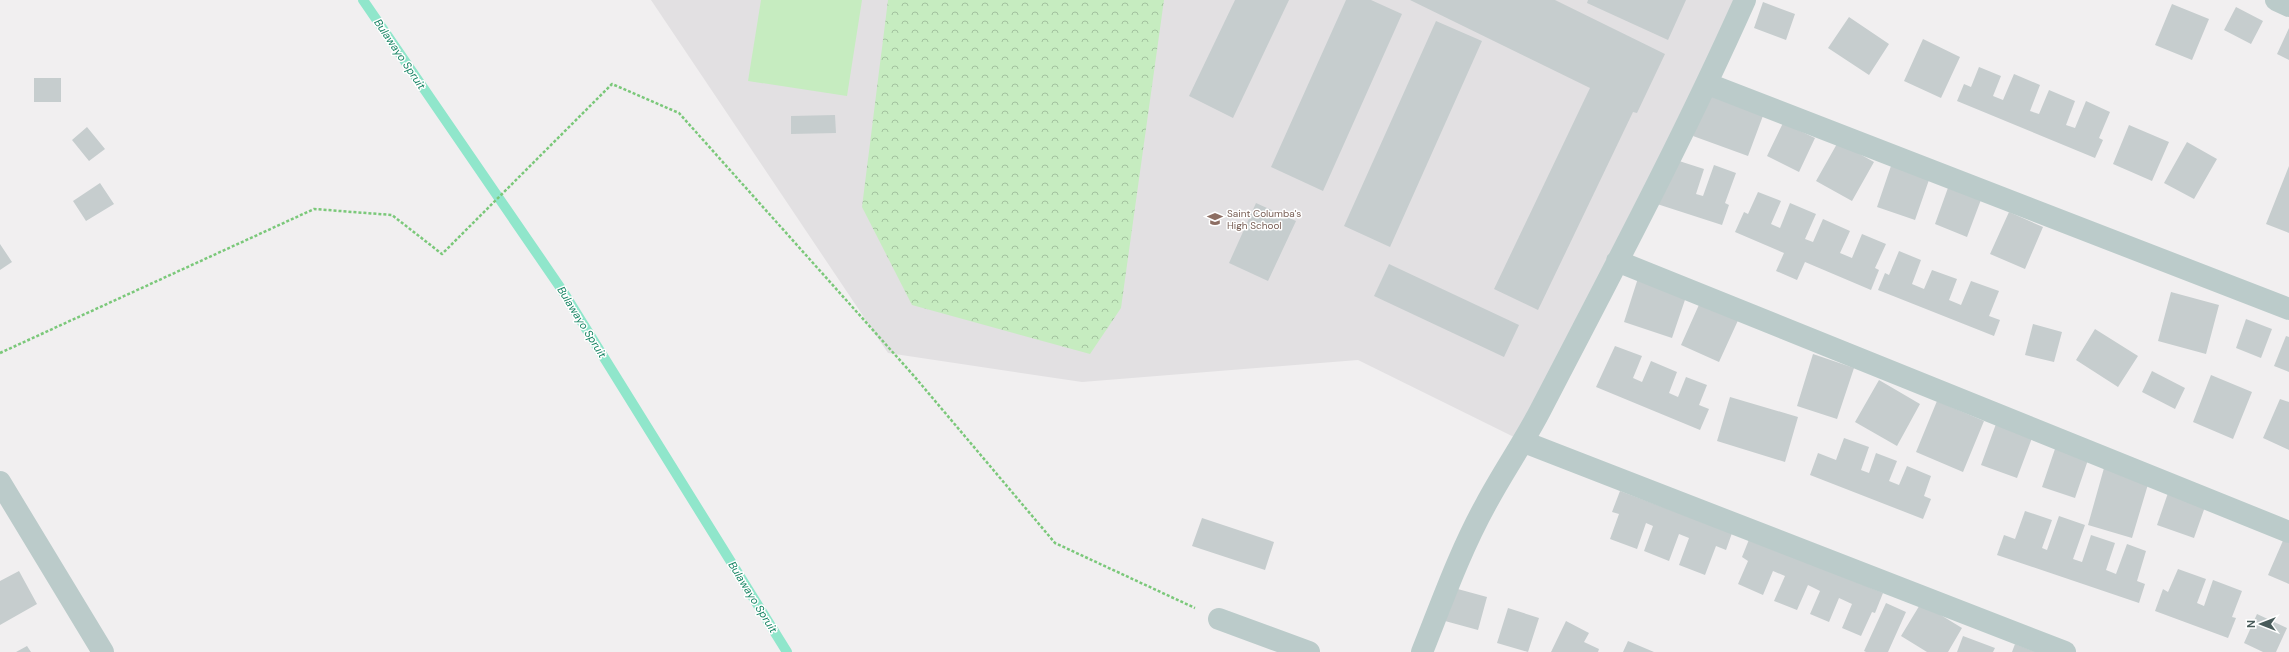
<svg xmlns="http://www.w3.org/2000/svg" width="2289" height="652" font-family="'DM Sans',sans-serif">
	<style>
		.education { fill: #e2e0e2 }
		.park { fill: url(#park-crowns) }
		.pitch { fill: #c6ecc0 }
		.lines { fill: none; stroke-linecap: round; stroke-linejoin: round }
		.stream { stroke: #90e6cb; stroke-width: 10 }
		.building { fill: #c6cdce }
		.path { stroke: #7bc87a; stroke-width: 2.5; stroke-dasharray: 3 2; stroke-linecap: butt }
		.street { stroke: #bbcbca; stroke-width: 22 }
		.labels { text-anchor: middle; dominant-baseline: central; stroke-width: 3; stroke-linejoin: round; paint-order: stroke }
		.education-label { font-size: 10px; fill: #785e54; stroke: #fff; text-anchor: start }
		.water-label { font-size: 11px; font-style: italic; fill: #158362; stroke: #fff }
	</style>
	<defs>
		<pattern id="park-crowns" width="20" height="18" patternUnits="userSpaceOnUse"><rect width="20" height="18" fill="#c6ecc0"/><path d="M2 6a3 3 0 1 1 6 0M12 15a3 3 0 1 1 6 0" fill="none" stroke="#a3c29f"/></pattern>
	</defs>
	<rect width="100%" height="100%" fill="#f1eff0"/>
	<path class="education" d="M 651,0 L 1739,0 L 1518,439 L 1358,360 L 1082,382 L 888,353 Z"/>
	<path class="park" d="M 888,0 L 1164,0 L 1121,308 L 1090,354 L 912,305 L 862,207 Z"/>
	<path class="pitch" d="M 761,0 L 862,0 L 847,96 L 748,81 Z"/>
	<g class="lines">
		<path class="stream" d="M 363,0 L 562,290 L 787,652"/>
	</g>
	<path class="building" d="M 1235,0 L 1289,0 L 1233,118 L 1189,96 Z
		M 1346,0 L 1371,0 L 1402,14 L 1323,191 L 1271,167 Z
		M 1410,0 L 1555,0 L 1665,54 L 1637,113 L 1633,112 L 1538,310 L 1494,289 L 1590,88 Z
		M 1588,0 L 1686,0 L 1668,40 L 1587,3 Z
		M 1763,2 L 1795,14 L 1786,40 L 1754,28 Z
		M 2172,4 L 2209,19 L 2192,60 L 2155,45 Z
		M 2236,7 L 2263,21 L 2251,44 L 2224,30 Z
		M 1849,17 L 1889,44 L 1869,75 L 1828,48 Z
		M 1436,21 L 1482,41 L 1390,247 L 1344,226 Z
		M 2289,28 L 2289,60 L 2277,54 Z
		M 1923,39 L 1960,57 L 1941,98 L 1904,81 Z
		M 1979,67 L 2001,76 L 1993,96 L 2003,100 L 2014,74 L 2040,85 L 2030,111 L 2039,114 L 2049,90 L 2075,101 L 2066,125 L 2075,128 L 2086,101 L 2110,112 L 2099,138 L 2103,140 L 2095,158 L 1957,101 L 1964,84 L 1971,87 Z
		M 34,78 L 61,78 L 61,102 L 34,102 Z
		M 1708,93 L 1764,113 L 1748,156 L 1693,136 Z
		M 835,115 L 836,133 L 791,134 L 791,116 Z
		M 1783,123 L 1815,138 L 1799,172 L 1767,156 Z
		M 2129,125 L 2169,142 L 2152,181 L 2113,164 Z
		M 87,127 L 105,149 L 89,161 L 72,140 Z
		M 1838,142 L 1874,162 L 1852,201 L 1816,181 Z
		M 2187,142 L 2217,159 L 2194,199 L 2164,183 Z
		M 1676,160 L 1704,169 L 1696,194 L 1703,196 L 1714,165 L 1736,173 L 1725,203 L 1729,205 L 1722,225 L 1654,203 Z
		M 1892,163 L 1930,177 L 1915,220 L 1877,207 Z
		M 2289,166 L 2289,233 L 2266,224 Z
		M 100,183 L 114,204 L 86,221 L 73,201 Z
		M 1949,185 L 1982,197 L 1967,237 L 1935,224 Z
		M 1758,192 L 1781,201 L 1771,224 L 1780,228 L 1790,203 L 1816,214 L 1805,239 L 1813,242 L 1823,219 L 1850,231 L 1840,253 L 1852,258 L 1862,234 L 1886,244 L 1875,268 L 1879,270 L 1871,290 L 1805,262 L 1797,280 L 1776,271 L 1784,253 L 1735,232 L 1744,212 L 1748,214 Z
		M 1256,203 L 1296,221 L 1268,281 L 1229,263 Z
		M 2009,212 L 2043,227 L 2025,269 L 1990,254 Z
		M 0,244 L 12,262 L 0,270 Z
		M 1899,251 L 1921,260 L 1912,284 L 1924,289 L 1932,270 L 1957,279 L 1949,300 L 1961,305 L 1971,281 L 1999,291 L 1989,316 L 2000,320 L 1994,336 L 1878,290 L 1885,273 L 1889,275 Z
		M 1389,264 L 1519,325 L 1504,357 L 1374,296 Z
		M 1639,275 L 1688,291 L 1672,338 L 1624,322 Z
		M 2171,292 L 2219,305 L 2206,354 L 2158,341 Z
		M 1702,298 L 1740,316 L 1719,362 L 1681,345 Z
		M 2246,319 L 2272,329 L 2261,358 L 2236,348 Z
		M 2033,324 L 2062,332 L 2054,362 L 2025,355 Z
		M 2095,329 L 2138,356 L 2118,387 L 2076,360 Z
		M 2286,336 L 2289,337 L 2289,372 L 2274,366 Z
		M 1615,346 L 1642,356 L 1633,378 L 1642,382 L 1651,361 L 1677,372 L 1669,393 L 1678,397 L 1686,377 L 1707,385 L 1699,405 L 1709,409 L 1700,430 L 1596,387 Z
		M 1813,354 L 1854,368 L 1837,419 L 1797,406 Z
		M 2152,371 L 2185,388 L 2175,409 L 2142,392 Z
		M 2211,375 L 2252,392 L 2233,439 L 2193,422 Z
		M 1879,380 L 1920,404 L 1897,446 L 1855,422 Z
		M 1730,397 L 1798,417 L 1785,462 L 1717,441 Z
		M 2280,399 L 2289,402 L 2289,450 L 2263,438 Z
		M 1937,401 L 1984,421 L 1963,472 L 1916,452 Z
		M 1996,424 L 2032,438 L 2017,478 L 1981,465 Z
		M 1844,438 L 1869,447 L 1861,470 L 1869,473 L 1876,453 L 1897,461 L 1889,481 L 1899,485 L 1907,466 L 1931,476 L 1924,496 L 1931,499 L 1923,519 L 1810,475 L 1818,453 L 1836,460 Z
		M 2056,446 L 2089,457 L 2075,498 L 2042,487 Z
		M 2104,468 L 2149,481 L 2132,538 L 2088,525 Z
		M 2169,490 L 2206,504 L 2194,538 L 2157,525 Z
		M 1620,491 L 1732,533 L 1726,550 L 1716,546 L 1705,575 L 1679,565 L 1689,538 L 1679,534 L 1669,561 L 1644,551 L 1653,526 L 1646,523 L 1637,549 L 1610,539 L 1619,514 L 1612,512 Z
		M 2025,511 L 2052,520 L 2042,548 L 2047,550 L 2059,516 L 2085,525 L 2073,559 L 2082,562 L 2091,535 L 2115,543 L 2106,570 L 2116,574 L 2127,544 L 2146,551 L 2137,581 L 2145,584 L 2139,603 L 1997,555 L 2004,535 L 2015,539 Z
		M 1202,518 L 1274,542 L 1265,570 L 1192,546 Z
		M 2285,536 L 2289,538 L 2289,584 L 2268,575 Z
		M 1750,537 L 1883,593 L 1875,613 L 1872,612 L 1861,636 L 1842,628 L 1852,604 L 1839,598 L 1829,622 L 1810,614 L 1820,591 L 1808,585 L 1797,610 L 1774,601 L 1785,576 L 1773,571 L 1763,595 L 1738,584 L 1748,561 L 1742,557 Z
		M 2178,569 L 2206,579 L 2197,603 L 2204,606 L 2213,580 L 2242,591 L 2232,617 L 2236,618 L 2228,638 L 2155,611 L 2163,589 L 2168,592 Z
		M 19,571 L 37,604 L 0,625 L 0,581 Z
		M 1454,588 L 1487,597 L 1478,630 L 1445,621 Z
		M 1886,603 L 1906,612 L 1888,652 L 1866,652 L 1864,651 Z
		M 1921,603 L 1962,628 L 1948,652 L 1927,652 L 1901,636 Z
		M 1508,608 L 1539,618 L 1528,652 L 1497,643 Z
		M 2257,614 L 2287,628 L 2276,652 L 2263,652 L 2244,643 Z
		M 1566,621 L 1589,633 L 1584,642 L 1599,649 L 1598,652 L 1551,652 Z
		M 1963,636 L 1995,648 L 1993,652 L 1957,652 Z
		M 1628,641 L 1654,652 L 1623,652 Z
		M 2015,644 L 2036,652 L 2012,652 Z
		M 27,646 L 31,652 L 16,652 Z"/>
	<g class="lines">
		<path class="path" d="M 0,353 L 314,209 L 392,215 L 442,254 L 612,84 L 679,113 L 914,376 L 1055,543 L 1195,608"/>
		<path class="street" d="M 2276,0 L 2289,6
			M 1708,84 L 2289,309
			M 1617,261 L 2289,532
			M 1524,442 L 2065,652
			M 0,482 L 103,652
			M 1219,619 L 1309,652
			M 1422,652 C 1442,602 1460,551 1486,504 C 1503,472 1524,442 1541,409 C 1611,274 1683,139 1745,0"/>
	</g>
	<defs>
		<g id="school-bare" transform="scale(1.2)"><path d="M0-5L7-2L0 1L-7-2ZM-4 1L0 2.5L4 1V4Q0 6-4 4Z" fill="#8d6e63" stroke="#fff" stroke-width="2.5" paint-order="stroke"/></g>
	</defs>
	<g fill-rule="evenodd">
		<use href="#school-bare" x="1215" y="219"/>
	</g>
	<g class="labels">
		<g class="education-label">
			<text x="1227" y="213">Saint Columba's<tspan x="1227" dy="12">High School</tspan></text>
		</g>
		<g class="water-label">
			<text transform="translate(400 54) rotate(56)">Bulawayo Spruit</text>
			<text transform="translate(582 322) rotate(58)">Bulawayo Spruit</text>
			<text transform="translate(753 597) rotate(58)">Bulawayo Spruit</text>
		</g>
	</g>
	<g transform="translate(2261 624) rotate(270)" stroke="#ffffff" stroke-width="3" paint-order="stroke">
	<path d="M0-3L7 15L0 10L-7 15Z" fill="#485b5a"/>
	<text y="-6" font-size="11" font-weight="bold" text-anchor="middle" fill="#485b5a">N</text>
	</g>
</svg>
